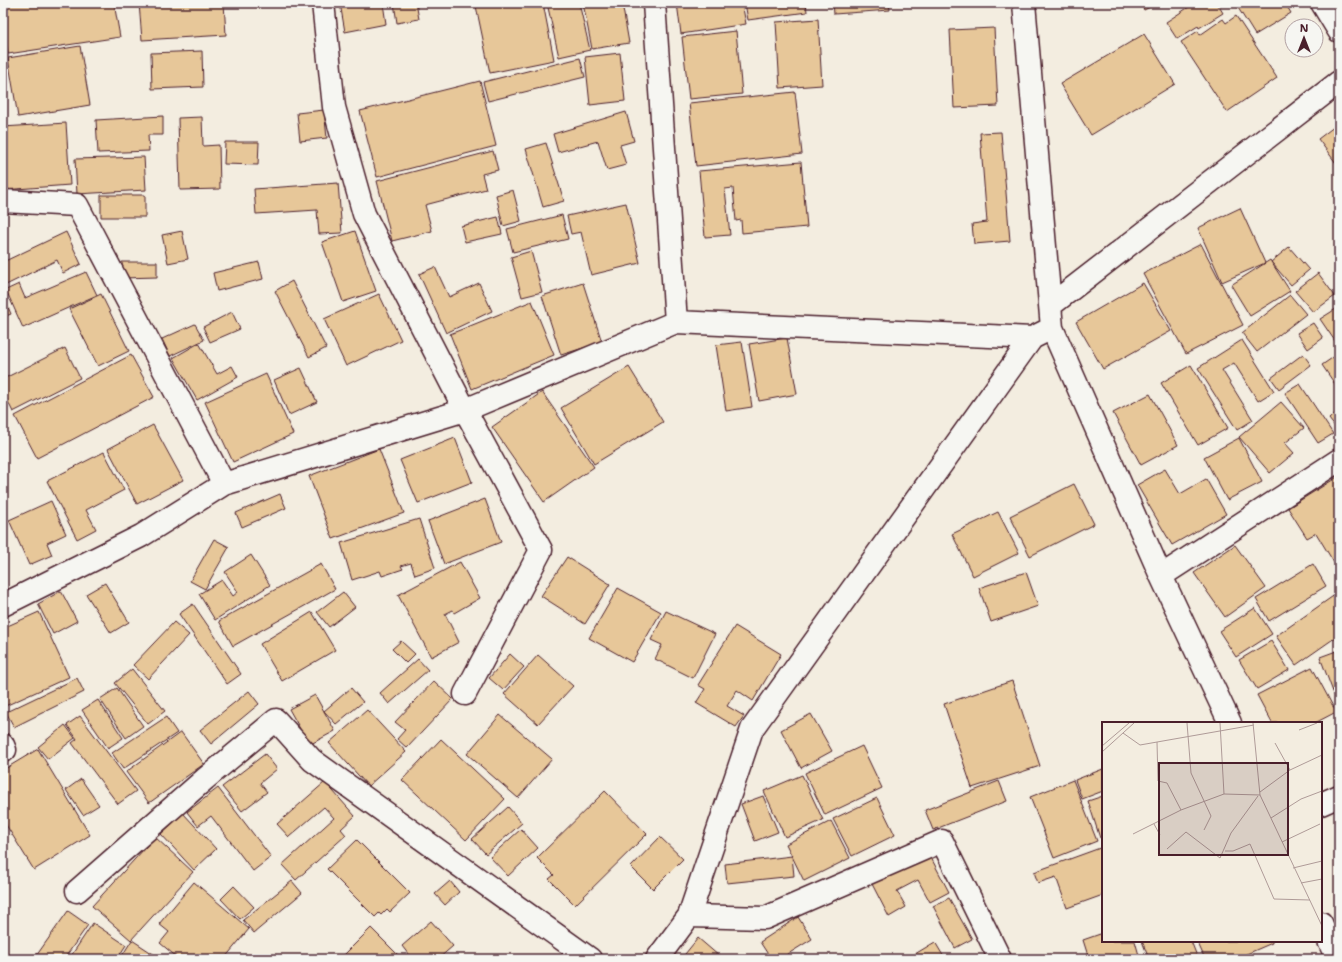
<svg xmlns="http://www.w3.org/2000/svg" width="1342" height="962" font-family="'Shantell Sans',sans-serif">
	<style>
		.building { fill: #e7c799; stroke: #4a1f2b }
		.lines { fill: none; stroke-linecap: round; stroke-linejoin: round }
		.minor-casing { stroke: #4a1f2b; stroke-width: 25 }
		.minor { stroke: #f6f6f2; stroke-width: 22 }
		.inset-road { fill: none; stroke: #af9b98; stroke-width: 1 }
		.view { fill: #4a1f2b; fill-opacity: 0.15; stroke: #4a1f2b; stroke-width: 2 }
		.inset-edge { fill: none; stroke: #4a1f2b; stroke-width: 2 }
	</style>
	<rect width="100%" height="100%" fill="#f3ede0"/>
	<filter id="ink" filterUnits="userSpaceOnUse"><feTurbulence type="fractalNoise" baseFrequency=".025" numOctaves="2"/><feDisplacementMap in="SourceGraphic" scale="8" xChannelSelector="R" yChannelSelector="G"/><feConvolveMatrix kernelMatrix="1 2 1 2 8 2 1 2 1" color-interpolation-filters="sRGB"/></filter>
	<g filter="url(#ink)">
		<path class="building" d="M 3,3 L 114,3 L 120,37 L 8,54 L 3,26 Z
			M 139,3 L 224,3 L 226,35 L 142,40 Z
			M 340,3 L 383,3 L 386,24 L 345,32 Z
			M 394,3 L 416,3 L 419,19 L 397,23 Z
			M 489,3 L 543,3 L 554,60 L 490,73 L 476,6 Z
			M 547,3 L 579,3 L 590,50 L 559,57 Z
			M 583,3 L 622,3 L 629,43 L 592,49 Z
			M 677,3 L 742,3 L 746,24 L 681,34 Z
			M 745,3 L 806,3 L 807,12 L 748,20 Z
			M 833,3 L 889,3 L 890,10 L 834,14 Z
			M 1140,3 L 1158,3 L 1144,10 Z
			M 1195,3 L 1217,3 L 1223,13 L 1199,28 L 1198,26 L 1177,39 L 1166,22 Z
			M 1235,3 L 1285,3 L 1291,13 L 1255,35 Z
			M 1236,16 L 1277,78 L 1227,112 L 1181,42 L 1198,31 L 1200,35 L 1223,19 L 1226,23 Z
			M 818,19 L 822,85 L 780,88 L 776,22 Z
			M 994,28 L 998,106 L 954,108 L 950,30 Z
			M 736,31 L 742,94 L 689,99 L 682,37 Z
			M 1144,34 L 1175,84 L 1091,135 L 1060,84 Z
			M 80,46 L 90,105 L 18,117 L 8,58 Z
			M 202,51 L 203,87 L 152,89 L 151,53 Z
			M 620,53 L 625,101 L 590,105 L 585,57 Z
			M 580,58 L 585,77 L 488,101 L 483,82 Z
			M 480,81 L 496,146 L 377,177 L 360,111 Z
			M 795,92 L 802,154 L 696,166 L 689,103 Z
			M 324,110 L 327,138 L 300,141 L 297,113 Z
			M 626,112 L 634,141 L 620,145 L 626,165 L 607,170 L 598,141 L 558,152 L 553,134 Z
			M 163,116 L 163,135 L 148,135 L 149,151 L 98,153 L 96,120 Z
			M 202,117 L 203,146 L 219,145 L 220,189 L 180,190 L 178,118 Z
			M 66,123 L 70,185 L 3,190 L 3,127 Z
			M 1339,123 L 1339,167 L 1318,139 Z
			M 1001,132 L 1010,241 L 974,244 L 972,224 L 987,222 L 980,133 Z
			M 225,142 L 259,142 L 258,165 L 224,164 Z
			M 546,143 L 564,201 L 543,207 L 526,149 Z
			M 493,151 L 498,170 L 482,174 L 486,189 L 425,205 L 432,231 L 392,241 L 377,181 Z
			M 144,157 L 146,190 L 77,194 L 75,159 Z
			M 801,162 L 807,227 L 742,233 L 741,220 L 736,221 L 733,188 L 725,189 L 730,235 L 705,237 L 699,171 Z
			M 338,183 L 342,233 L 319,234 L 317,210 L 256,214 L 254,189 Z
			M 513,190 L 521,221 L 503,226 L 496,195 Z
			M 101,195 L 145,195 L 145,217 L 101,217 Z
			M 626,203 L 640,263 L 591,275 L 581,232 L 571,234 L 567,216 Z
			M 1240,208 L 1265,263 L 1222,282 L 1198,228 Z
			M 562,215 L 568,239 L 513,252 L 507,229 Z
			M 498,217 L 502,234 L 465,242 L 461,226 Z
			M 182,231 L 188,259 L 168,263 L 162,235 Z
			M 355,231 L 376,291 L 343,302 L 322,242 Z
			M 66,232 L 81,264 L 63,273 L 57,260 L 4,286 L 3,262 Z
			M 1201,244 L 1243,325 L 1186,354 L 1143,274 Z
			M 1289,247 L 1309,270 L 1291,285 L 1271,262 Z
			M 531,251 L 542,292 L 522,297 L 511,257 Z
			M 1270,260 L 1290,291 L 1250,316 L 1231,285 Z
			M 122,262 L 157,262 L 157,277 L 122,278 Z
			M 259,262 L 263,279 L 217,291 L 213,273 Z
			M 435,267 L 449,297 L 479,283 L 492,311 L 446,333 L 419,274 Z
			M 86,272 L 97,295 L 23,328 L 6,290 L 19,284 L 25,298 Z
			M 1318,273 L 1335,296 L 1313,312 L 1295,291 Z
			M 292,281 L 326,348 L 309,357 L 275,291 Z
			M 583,283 L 602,342 L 561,355 L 542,296 Z
			M 1143,283 L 1171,331 L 1103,369 L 1076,322 Z
			M 101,294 L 129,351 L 98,366 L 69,309 Z
			M 379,294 L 401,340 L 346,366 L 324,319 Z
			M 3,295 L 11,314 L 3,317 Z
			M 1290,295 L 1306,314 L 1257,352 L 1242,333 Z
			M 532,301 L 554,355 L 472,389 L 450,334 Z
			M 1339,307 L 1339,347 L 1320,319 Z
			M 232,312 L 240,329 L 210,342 L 203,327 Z
			M 1313,323 L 1323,338 L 1308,349 L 1297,333 Z
			M 195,324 L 204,340 L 170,356 L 162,339 Z
			M 787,338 L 797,394 L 759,401 L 749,344 Z
			M 1242,340 L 1274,391 L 1258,401 L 1234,363 L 1222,370 L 1253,420 L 1237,430 L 1198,368 Z
			M 742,342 L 752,407 L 726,411 L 716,345 Z
			M 199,343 L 217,374 L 232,366 L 238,377 L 197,400 L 173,358 Z
			M 65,348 L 80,378 L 13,412 L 3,392 L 3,379 Z
			M 1303,354 L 1311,365 L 1279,389 L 1271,378 Z
			M 1338,354 L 1339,355 L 1339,390 L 1322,365 Z
			M 131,355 L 154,397 L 37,458 L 15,416 Z
			M 1191,365 L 1228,428 L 1198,445 L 1161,383 Z
			M 629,367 L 663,422 L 594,464 L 561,408 Z
			M 301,368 L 317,402 L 289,415 L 274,380 Z
			M 266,374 L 293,434 L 233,462 L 205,402 Z
			M 1300,384 L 1333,434 L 1318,443 L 1285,393 Z
			M 542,392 L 594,467 L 544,502 L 492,427 Z
			M 1150,394 L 1178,445 L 1141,465 L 1113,413 Z
			M 1281,402 L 1304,428 L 1285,443 L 1294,453 L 1270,473 L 1239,437 Z
			M 1339,410 L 1339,432 L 1329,419 Z
			M 153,425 L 183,480 L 137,504 L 108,449 Z
			M 455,438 L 472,482 L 418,503 L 400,460 Z
			M 1239,438 L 1262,482 L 1227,500 L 1204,457 Z
			M 379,449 L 404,513 L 333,539 L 309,476 Z
			M 104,452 L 124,490 L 86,510 L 96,529 L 77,539 L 47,481 Z
			M 1165,469 L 1180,494 L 1206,479 L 1226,514 L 1172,545 L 1137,485 Z
			M 1339,476 L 1339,571 L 1316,533 L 1307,538 L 1288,508 Z
			M 1074,484 L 1094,524 L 1030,556 L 1010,516 Z
			M 280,494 L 286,508 L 242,527 L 236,513 Z
			M 485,499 L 501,542 L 444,564 L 428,521 Z
			M 51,501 L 66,534 L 47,543 L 52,555 L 29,565 L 9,520 Z
			M 998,512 L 1019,553 L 973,576 L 952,534 Z
			M 419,519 L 435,568 L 415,575 L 411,563 L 401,566 L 403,569 L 382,576 L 380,571 L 352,580 L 341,543 Z
			M 214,539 L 229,547 L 205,589 L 190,581 Z
			M 1235,545 L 1266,588 L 1225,617 L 1194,573 Z
			M 251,555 L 270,585 L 215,620 L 199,594 L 222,580 L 233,596 L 238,592 L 225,572 Z
			M 567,557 L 610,584 L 585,624 L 541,596 Z
			M 460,562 L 480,598 L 454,613 L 453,610 L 445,614 L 459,642 L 431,657 L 398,595 Z
			M 321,564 L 335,589 L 233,646 L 219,621 Z
			M 1313,564 L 1326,586 L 1269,621 L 1256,599 Z
			M 1026,572 L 1038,606 L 991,622 L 979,588 Z
			M 105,583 L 129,622 L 111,633 L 86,594 Z
			M 618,588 L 661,612 L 632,662 L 589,638 Z
			M 61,591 L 77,621 L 53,634 L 38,604 Z
			M 343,592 L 355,607 L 329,627 L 317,612 Z
			M 1339,592 L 1339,635 L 1296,665 L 1276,636 Z
			M 193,604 L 241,674 L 227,684 L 179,614 Z
			M 1255,608 L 1272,634 L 1236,657 L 1219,631 Z
			M 666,611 L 715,634 L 693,678 L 655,659 L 662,645 L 651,640 Z
			M 39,612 L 69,677 L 3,707 L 3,628 Z
			M 312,612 L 335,650 L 282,681 L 260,644 Z
			M 174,622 L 189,635 L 148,679 L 133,665 Z
			M 735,626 L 781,654 L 753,701 L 737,690 L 727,706 L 744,716 L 736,727 L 696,703 L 705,689 L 698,685 Z
			M 401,641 L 415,654 L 406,663 L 392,649 Z
			M 1271,641 L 1289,670 L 1257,689 L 1239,660 Z
			M 1339,650 L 1339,708 L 1320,657 Z
			M 510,654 L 524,667 L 503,690 L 489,678 Z
			M 538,655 L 573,686 L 538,724 L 504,694 Z
			M 418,659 L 428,670 L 389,704 L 380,693 Z
			M 1312,667 L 1336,712 L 1315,723 L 1272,723 L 1257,695 Z
			M 132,669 L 165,711 L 148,724 L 115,683 Z
			M 77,678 L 84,692 L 14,727 L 6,712 Z
			M 434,681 L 453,699 L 407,748 L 397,739 L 405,730 L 395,722 Z
			M 1012,681 L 1040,766 L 972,788 L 944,704 Z
			M 117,688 L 143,726 L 126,738 L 100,699 Z
			M 351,688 L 363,702 L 336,724 L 324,711 Z
			M 249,691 L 259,704 L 211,744 L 200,730 Z
			M 315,695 L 335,731 L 309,745 L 289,709 Z
			M 98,700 L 123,738 L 108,748 L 82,710 Z
			M 367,710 L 406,752 L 368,786 L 329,743 Z
			M 811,714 L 832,751 L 801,768 L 781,730 Z
			M 500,715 L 552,759 L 518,798 L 467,754 Z
			M 80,716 L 136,791 L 118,804 L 72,743 L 77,739 L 67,725 Z
			M 166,717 L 177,733 L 123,769 L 112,753 Z
			M 65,725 L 75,738 L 48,759 L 38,747 Z
			M 181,732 L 204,764 L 149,803 L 126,772 Z
			M 441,739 L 505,799 L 466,840 L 402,780 Z
			M 862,746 L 882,788 L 825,815 L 805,773 Z
			M 38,749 L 90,835 L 34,870 L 3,820 L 3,770 Z
			M 265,754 L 277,769 L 260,783 L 267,792 L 242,811 L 222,787 Z
			M 1103,769 L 1103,791 L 1082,799 L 1075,780 Z
			M 802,775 L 823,820 L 785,837 L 764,791 Z
			M 81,779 L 99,805 L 83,815 L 66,790 Z
			M 1073,780 L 1097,841 L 1054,858 L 1030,797 Z
			M 999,781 L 1007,801 L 933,830 L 925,810 Z
			M 325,782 L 355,816 L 341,829 L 346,835 L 296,880 L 282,865 L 334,818 L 324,807 L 289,837 L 277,824 Z
			M 218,788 L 271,857 L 253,871 L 211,816 L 198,826 L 187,812 Z
			M 605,791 L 647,834 L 575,905 L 549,879 L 554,875 L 537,858 Z
			M 763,796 L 778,832 L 755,841 L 741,804 Z
			M 1103,796 L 1103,837 L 1100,838 L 1088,801 Z
			M 877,798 L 895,835 L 852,856 L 833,819 Z
			M 508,807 L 522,823 L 486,854 L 472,839 Z
			M 183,813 L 216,849 L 194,870 L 161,834 Z
			M 831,821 L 850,858 L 804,881 L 786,844 Z
			M 521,829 L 538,848 L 508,876 L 490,857 Z
			M 155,837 L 193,872 L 131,940 L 92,906 Z
			M 660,837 L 683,859 L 653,889 L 631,867 Z
			M 357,840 L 410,893 L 390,912 L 387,909 L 381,915 L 379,913 L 375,917 L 327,869 Z
			M 1100,848 L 1103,855 L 1103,895 L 1067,908 L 1056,877 L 1038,883 L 1034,872 Z
			M 1339,848 L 1339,861 L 1334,850 Z
			M 929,854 L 949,892 L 930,902 L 918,880 L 897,891 L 906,907 L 889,917 L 872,884 Z
			M 792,856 L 794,876 L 727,883 L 725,864 Z
			M 292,881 L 302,893 L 254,933 L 243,920 Z
			M 450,881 L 459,892 L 445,905 L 435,894 Z
			M 194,882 L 249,929 L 224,959 L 179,959 L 160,943 L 169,932 L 159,924 Z
			M 234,886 L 254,907 L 240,919 L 221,899 Z
			M 949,898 L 972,939 L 955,948 L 933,906 Z
			M 68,911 L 88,925 L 64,959 L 34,959 Z
			M 798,917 L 812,939 L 780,959 L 771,959 L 760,942 Z
			M 431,921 L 453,946 L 438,959 L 412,959 L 402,946 Z
			M 93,923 L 126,945 L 117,959 L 69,959 Z
			M 371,928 L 402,959 L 340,959 Z
			M 1103,933 L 1103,941 L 1135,941 L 1140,959 L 1089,959 L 1083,940 Z
			M 698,938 L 719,956 L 717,959 L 681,959 Z
			M 132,940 L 161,959 L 120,959 Z
			M 1142,941 L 1191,941 L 1198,959 L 1149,959 Z
			M 1197,941 L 1272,941 L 1272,943 L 1235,959 L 1205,959 Z
			M 935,942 L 945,959 L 911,959 L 910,957 Z
			M 3,951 L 11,959 L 3,959 Z"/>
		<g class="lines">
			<g class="minor-casing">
				<path id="minor" d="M 323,3 L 334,107 L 364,214 L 465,410 L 541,550 L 465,694
					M 654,3 L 676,322
					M 1024,3 L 1052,328 L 1161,576 L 1230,723
					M 1322,3 L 1339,31
					M 3,201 L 77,205 L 224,484
					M 1051,305 L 1339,82
					M 1161,576 L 1339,460
					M 3,605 L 141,536 L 224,484 L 465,410 L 676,322 L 1032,338 L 1052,328
					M 3,745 L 5,750
					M 1321,804 L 1339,796
					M 77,891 L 205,779 L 276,720 L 312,760 L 590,959
					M 689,916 L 765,918 L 942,841 L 1000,959
					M 1321,923 L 1337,959
					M 657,959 L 689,916 L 752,729 L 1032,338"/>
			</g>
			<use href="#minor" class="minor"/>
		</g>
	</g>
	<g transform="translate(1102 722)">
		<rect width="220" height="220" fill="#f3ede0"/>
		<path class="inset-road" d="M 85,1 L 89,51 L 109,94 L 102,108M 118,1 L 122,72M 151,1 L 158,73 L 220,204M 197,8 L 215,1M 21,11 L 38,23 L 152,3M 55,20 L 56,59 L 65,61 L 79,88M 173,21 L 188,48M 0,24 L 27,1M 0,30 L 32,1M 158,70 L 188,48 L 220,33M 169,96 L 199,77 L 220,69M 52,102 L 58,113M 31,112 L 79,88 L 122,72 L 158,73M 180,120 L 218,102M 65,127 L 84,110 L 118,136 L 129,111 L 156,74M 123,129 L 131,129 L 148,122 L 172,177 L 208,178M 191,146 L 220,139M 199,161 L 220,157"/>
		<path class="view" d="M 57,41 L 186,41 L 186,133 L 57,133 Z"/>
		<rect width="220" height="220" class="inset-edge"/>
	</g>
	<rect width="1342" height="962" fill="none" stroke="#f6f6f2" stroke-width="16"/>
	<rect x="8" y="8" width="1326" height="946" fill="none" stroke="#4a1f2b" stroke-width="1.5" filter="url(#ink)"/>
	<g transform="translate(1304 38)"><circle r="19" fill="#f6f6f2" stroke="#b1a0a2"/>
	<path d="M0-3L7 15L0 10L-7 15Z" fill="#4a1f2b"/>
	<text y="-6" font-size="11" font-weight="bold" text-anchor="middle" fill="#4a1f2b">N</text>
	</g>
</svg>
